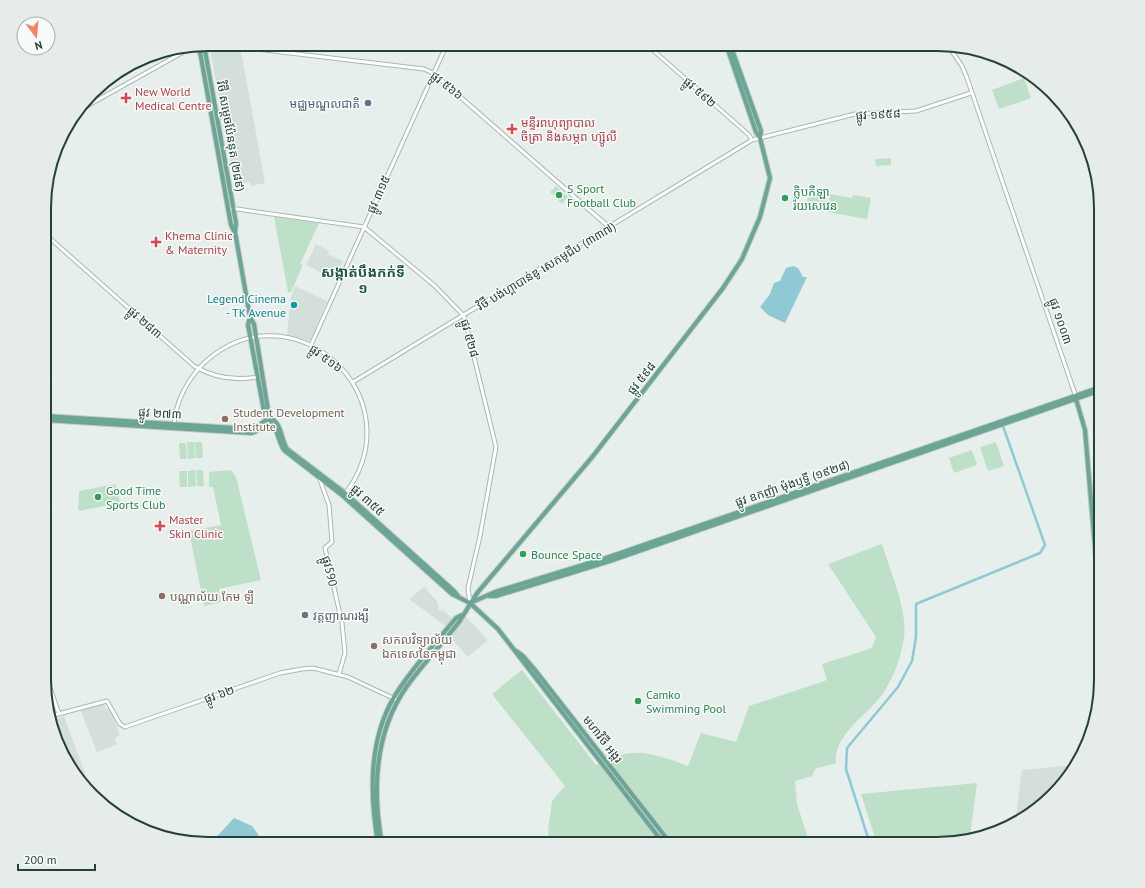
<svg xmlns="http://www.w3.org/2000/svg" width="1145" height="888" font-family="'PT Sans','Noto Sans Khmer',sans-serif">
	<style>
		.built { fill: #d4dfda }
		.green { fill: #bfe0c8 }
		.water { fill: #8ec9d4 }
		.lines { fill: none; stroke-linecap: round; stroke-linejoin: round }
		.canal { stroke: #8ec9d4; stroke-width: 2.5 }
		.minor-casing { stroke: #a8b8b2; stroke-width: 5 }
		.major-casing { stroke: #c2cac8; stroke-width: 6 }
		.minor { stroke: #fff; stroke-width: 3 }
		.major { stroke: #6aa596; stroke-width: 4 }
		.health-dot { fill: #e0444e; stroke: #f7fbf9; stroke-width: 1.5 }
		.service-dot { fill: #5c6f8a; stroke: #f7fbf9; stroke-width: 1.5 }
		.leisure-dot { fill: #2e9e5b; stroke: #f7fbf9; stroke-width: 1.5 }
		.culture-dot { fill: #0f9aa8; stroke: #f7fbf9; stroke-width: 1.5 }
		.education-dot { fill: #8d6e63; stroke: #f7fbf9; stroke-width: 1.5 }
		.worship-dot { fill: #6b7280; stroke: #f7fbf9; stroke-width: 1.5 }
		.labels { text-anchor: middle; dominant-baseline: central; stroke-width: 3; stroke-linejoin: round; paint-order: stroke }
		.street-label { font-size: 12px; fill: #24423a; stroke: #f7fbf9 }
		.health-label { font-size: 12px; fill: #be3a42; stroke: #f7fbf9; text-anchor: start }
		.service-label { font-size: 12px; fill: #4e5e75; stroke: #f7fbf9; text-anchor: end }
		.leisure-label { font-size: 12px; fill: #27864d; stroke: #f7fbf9; text-anchor: start }
		.culture-label { font-size: 12px; fill: #0d838f; stroke: #f7fbf9; text-anchor: end }
		.education-label { font-size: 12px; fill: #785e54; stroke: #f7fbf9; text-anchor: start }
		.worship-label { font-size: 12px; fill: #5b616d; stroke: #f7fbf9; text-anchor: start }
		.quarter-label { font-size: 14px; font-weight: bold; fill: #1f5548; stroke: #f7fbf9 }
		.rim { fill: none; stroke: #24423a; stroke-width: 2 }
	</style>
	<rect width="100%" height="100%" fill="#e6efeb"/>
	<path class="built" d="M 212,48 L 241,51 L 265,183 L 251,186 L 250,182 L 235,184 L 210,49 Z
		M 316,244 L 329,251 L 328,254 L 343,261 L 334,279 L 306,265 Z
		M 295,286 L 327,301 L 310,341 L 287,334 L 291,297 Z
		M 1101,486 L 1101,564 L 1100,564 L 1093,487 Z
		M 424,587 L 437,601 L 439,610 L 444,611 L 453,619 L 447,627 L 409,599 Z
		M 465,616 L 488,640 L 468,657 L 449,636 Z
		M 103,702 L 106,709 L 110,708 L 120,735 L 115,738 L 117,744 L 97,752 L 80,709 Z
		M 64,716 L 86,776 L 81,778 L 71,766 L 68,757 L 65,757 L 61,753 L 52,720 Z
		M 1075,765 L 1060,788 L 1015,823 L 1022,770 Z"/>
	<path class="green" d="M 1024,78 L 1031,98 L 999,109 L 992,90 Z
		M 891,158 L 891,165 L 876,166 L 875,159 Z
		M 556,186 L 568,197 L 562,204 L 550,192 Z
		M 809,190 L 828,193 L 826,204 L 807,201 Z
		M 830,194 L 852,198 L 853,195 L 871,198 L 867,219 L 827,212 Z
		M 274,217 L 319,223 L 300,264 L 303,265 L 291,292 L 288,292 Z
		M 187,442 L 194,442 L 195,458 L 188,459 Z
		M 195,442 L 202,442 L 203,458 L 196,458 Z
		M 996,442 L 1004,466 L 988,471 L 980,447 Z
		M 179,443 L 186,443 L 187,459 L 180,459 Z
		M 972,450 L 977,465 L 954,473 L 949,458 Z
		M 195,470 L 196,486 L 188,487 L 188,471 Z
		M 196,470 L 203,470 L 204,486 L 197,486 Z
		M 231,470 L 236,477 L 261,580 L 219,589 L 221,602 L 204,606 L 189,531 L 221,525 L 213,487 L 209,487 L 209,472 Z
		M 179,471 L 187,471 L 187,487 L 180,487 Z
		M 116,484 L 120,503 L 78,511 L 79,491 Z
		M 882,544 C 890,571 908,610 904,638 C 901,657 894,676 884,692 C 870,714 833,733 836,763 L 815,769 L 812,776 L 795,781 L 797,804 L 810,844 L 550,844 L 548,830 L 552,801 L 565,786 L 492,694 L 522,670 L 596,765 C 604,762 613,758 622,755 C 644,748 668,759 688,766 L 701,733 L 736,742 L 749,706 L 827,680 L 822,664 L 872,648 L 876,637 L 828,564 Z
		M 977,783 L 970,836 L 937,844 L 877,844 L 861,794 Z"/>
	<path class="water" d="M 793,266 L 798,268 L 803,277 L 807,277 L 785,323 L 768,315 L 760,307 L 770,294 L 774,283 L 780,281 L 786,268 Z
		M 234,818 L 252,826 L 265,844 L 210,844 Z"/>
	<g class="lines">
		<path class="canal" d="M 870,844 L 846,769 L 847,748 L 898,687 L 912,661 L 916,637 L 916,604 L 1040,553 L 1045,545 L 1003,426"/>
		<g class="minor-casing">
			<path id="minor" d="M 214,44 L 424,69 L 433,73 L 610,228
				M 646,44 L 749,135 L 752,140
				M 947,44 L 962,66 L 967,78 L 1076,397
				M 78,111 L 194,46
				M 232,209 L 237,209 L 364,227 L 435,286 L 464,316 L 496,447 L 480,536 L 468,588 L 470,603
				M 45,234 L 194,366 C 214,378 235,381 258,377
				M 311,345 L 447,44
				M 353,382 L 752,140 L 855,114 L 916,111 L 971,93
				M 174,426 C 175,403 187,380 203,364 C 289,282 419,395 345,494
				M 319,477 L 329,505 L 332,542 L 325,548 L 342,623 L 345,653 L 339,674
				M 44,670 L 59,714
				M 51,716 L 107,701 L 120,724 L 125,727 L 280,673 L 302,669 L 313,668 L 348,677 L 395,699"/>
		</g>
		<g class="major-casing">
			<path id="major" d="M 730,44 L 761,131 L 760,138
				M 204,45 L 236,223 L 235,232 L 250,317 L 254,324 L 270,422
				M 199,46 L 231,225 L 234,231
				M 250,317 L 248,325 L 266,422
				M 1076,399 L 1085,430 L 1101,618
				M 45,416 L 251,429 C 260,428 262,419 272,419 C 282,425 281,440 287,449 L 345,493 L 454,591 L 458,596
				M 45,420 L 251,433 C 260,432 262,424 270,423
				M 270,423 C 279,428 278,444 285,451 L 343,496 L 452,594 L 470,603 L 498,629 L 664,844
				M 489,596 L 496,596 L 610,561 L 1101,390
				M 470,603 L 495,592 L 609,557 L 1101,387
				M 516,651 L 523,656 L 535,670 L 671,844
				M 378,844 C 370,795 368,742 394,697 C 411,669 435,644 456,618 L 462,615
				M 382,844 C 372,789 374,733 407,686 C 423,664 442,644 459,622 C 465,613 471,602 478,592 L 593,456 L 723,288 L 742,259 L 760,217 L 770,178 L 760,138 L 756,132 L 726,44"/>
		</g>
		<use href="#minor" class="minor"/>
		<use href="#major" class="major"/>
	</g>
	<g class="health-dot">
		<path d="M124 92h4v4h4v4h-4v4h-4v-4h-4v-4h4z"/>
		<path d="M510 123h4v4h4v4h-4v4h-4v-4h-4v-4h4z"/>
		<path d="M154 236h4v4h4v4h-4v4h-4v-4h-4v-4h4z"/>
		<path d="M158 520h4v4h4v4h-4v4h-4v-4h-4v-4h4z"/>
	</g>
	<circle class="service-dot" cx="368" cy="103" r="4"/>
	<g class="leisure-dot">
		<circle cx="559" cy="195" r="4"/>
		<circle cx="785" cy="198" r="4"/>
		<circle cx="98" cy="497" r="4"/>
		<circle cx="523" cy="554" r="4"/>
		<circle cx="638" cy="701" r="4"/>
	</g>
	<circle class="culture-dot" cx="294" cy="305" r="4"/>
	<g class="education-dot">
		<circle cx="225" cy="419" r="4"/>
		<circle cx="162" cy="596" r="4"/>
		<circle cx="374" cy="646" r="4"/>
	</g>
	<circle class="worship-dot" cx="305" cy="615" r="4"/>
	<g class="labels">
		<g class="street-label">
			<text transform="translate(447 85) rotate(38)">ផ្លូវ ៥៦៦</text>
			<text transform="translate(700 92) rotate(41)">ផ្លូវ ៥៩២</text>
			<text transform="translate(878 114) rotate(-3)">ផ្លូវ ១៩៥៨</text>
			<text transform="translate(231 136) rotate(80)">វិថី សម្តេចប៉ែននុត (២៨៩)</text>
			<text transform="translate(378 194) rotate(-66)">ផ្លូវ ៣១៥</text>
			<text transform="translate(546 266) rotate(-31)">វិថី បង់ហ្គាបាន់ឌូ សេកមូជីប (៣៣៧)</text>
			<text transform="translate(1061 321) rotate(71)">ផ្លូវ ១០០៣</text>
			<text transform="translate(145 322) rotate(41)">ផ្លូវ ២៨៣</text>
			<text transform="translate(470 338) rotate(74)">ផ្លូវ ៥២៨</text>
			<text transform="translate(326 358) rotate(36)">ផ្លូវ ៥១៦</text>
			<text transform="translate(641 378) rotate(-52)">ផ្លូវ ៥៩៨</text>
			<text transform="translate(160 413) rotate(3)">ផ្លូវ ២៧៣</text>
			<text transform="translate(792 483) rotate(-19)">ផ្លូវ ឧកញ៉ា ម៉ុងឫទ្ធី (១៩២៨)</text>
			<text transform="translate(368 500) rotate(42)">ផ្លូវ ៣៥៥</text>
			<text transform="translate(330 571) rotate(76)">ផ្លូវ590</text>
			<text transform="translate(219 694) rotate(-20)">ផ្លូវ ៦២</text>
			<text transform="translate(603 739) rotate(52)">មហាវិថី អង្គរ</text>
		</g>
		<g class="health-label">
			<text x="135" y="91">New World<tspan x="135" dy="14">Medical Centre</tspan></text>
			<text x="521" y="122">មន្ទីរពហុព្យាបាល<tspan x="521" dy="14">ចិត្រា និងសម្ភព ហ្ស៊ូលី</tspan></text>
			<text x="165" y="235">Khema Clinic<tspan x="165" dy="14">&amp; Maternity</tspan></text>
			<text x="169" y="519">Master<tspan x="169" dy="14">Skin Clinic</tspan></text>
		</g>
		<g class="service-label">
			<text x="360" y="103">មជ្ឈមណ្ឌលជាតិ</text>
		</g>
		<g class="leisure-label">
			<text x="567" y="188">S Sport<tspan x="567" dy="14">Football Club</tspan></text>
			<text x="793" y="191">ក្លិបកីឡា<tspan x="793" dy="14">រ៉យសេវេន</tspan></text>
			<text x="106" y="490">Good Time<tspan x="106" dy="14">Sports Club</tspan></text>
			<text x="531" y="554">Bounce Space</text>
			<text x="646" y="694">Camko<tspan x="646" dy="14">Swimming Pool</tspan></text>
		</g>
		<g class="culture-label">
			<text x="286" y="298">Legend Cinema<tspan x="286" dy="14">- TK Avenue</tspan></text>
		</g>
		<g class="education-label">
			<text x="233" y="412">Student Development<tspan x="233" dy="14">Institute</tspan></text>
			<text x="170" y="596">បណ្ណាល័យ កែម ឡី</text>
			<text x="382" y="639">សកលវិទ្យាល័យ<tspan x="382" dy="14">ឯកទេសនៃកម្ពុជា</tspan></text>
		</g>
		<g class="worship-label">
			<text x="313" y="615">វត្តញាណរង្សី</text>
		</g>
		<g class="quarter-label">
			<text x="363" y="272">សង្កាត់បឹងកក់ទី<tspan x="363" dy="16">១</tspan></text>
		</g>
	</g>
	<path d="M0 0H1145V888H0ZM208 51H937A157 157 0 0 1 1094 208V680A157 157 0 0 1 937 837H208A157 157 0 0 1 51 680V208A157 157 0 0 1 208 51Z" fill="#e6ecea" fill-rule="evenodd"/>
	<path class="rim" d="M208 51H937A157 157 0 0 1 1094 208V680A157 157 0 0 1 937 837H208A157 157 0 0 1 51 680V208A157 157 0 0 1 208 51Z"/>
	<g transform="translate(36 36) rotate(164)"><circle r="19" fill="#f7fbf9" stroke="#a3b1ad"/>
	<path d="M0-3L7 15L0 10L-7 15Z" fill="#f4845f"/>
	<text y="-6" font-size="11" font-weight="bold" text-anchor="middle" fill="#24423a">N</text>
	</g>
	<path d="M18 864v6h77v-6" fill="none" stroke="#24423a" stroke-width="2"/>
	<text x="24" y="864" font-size="12" fill="#24423a" stroke="#f7fbf9" stroke-width="3" paint-order="stroke">200 m</text>
</svg>
